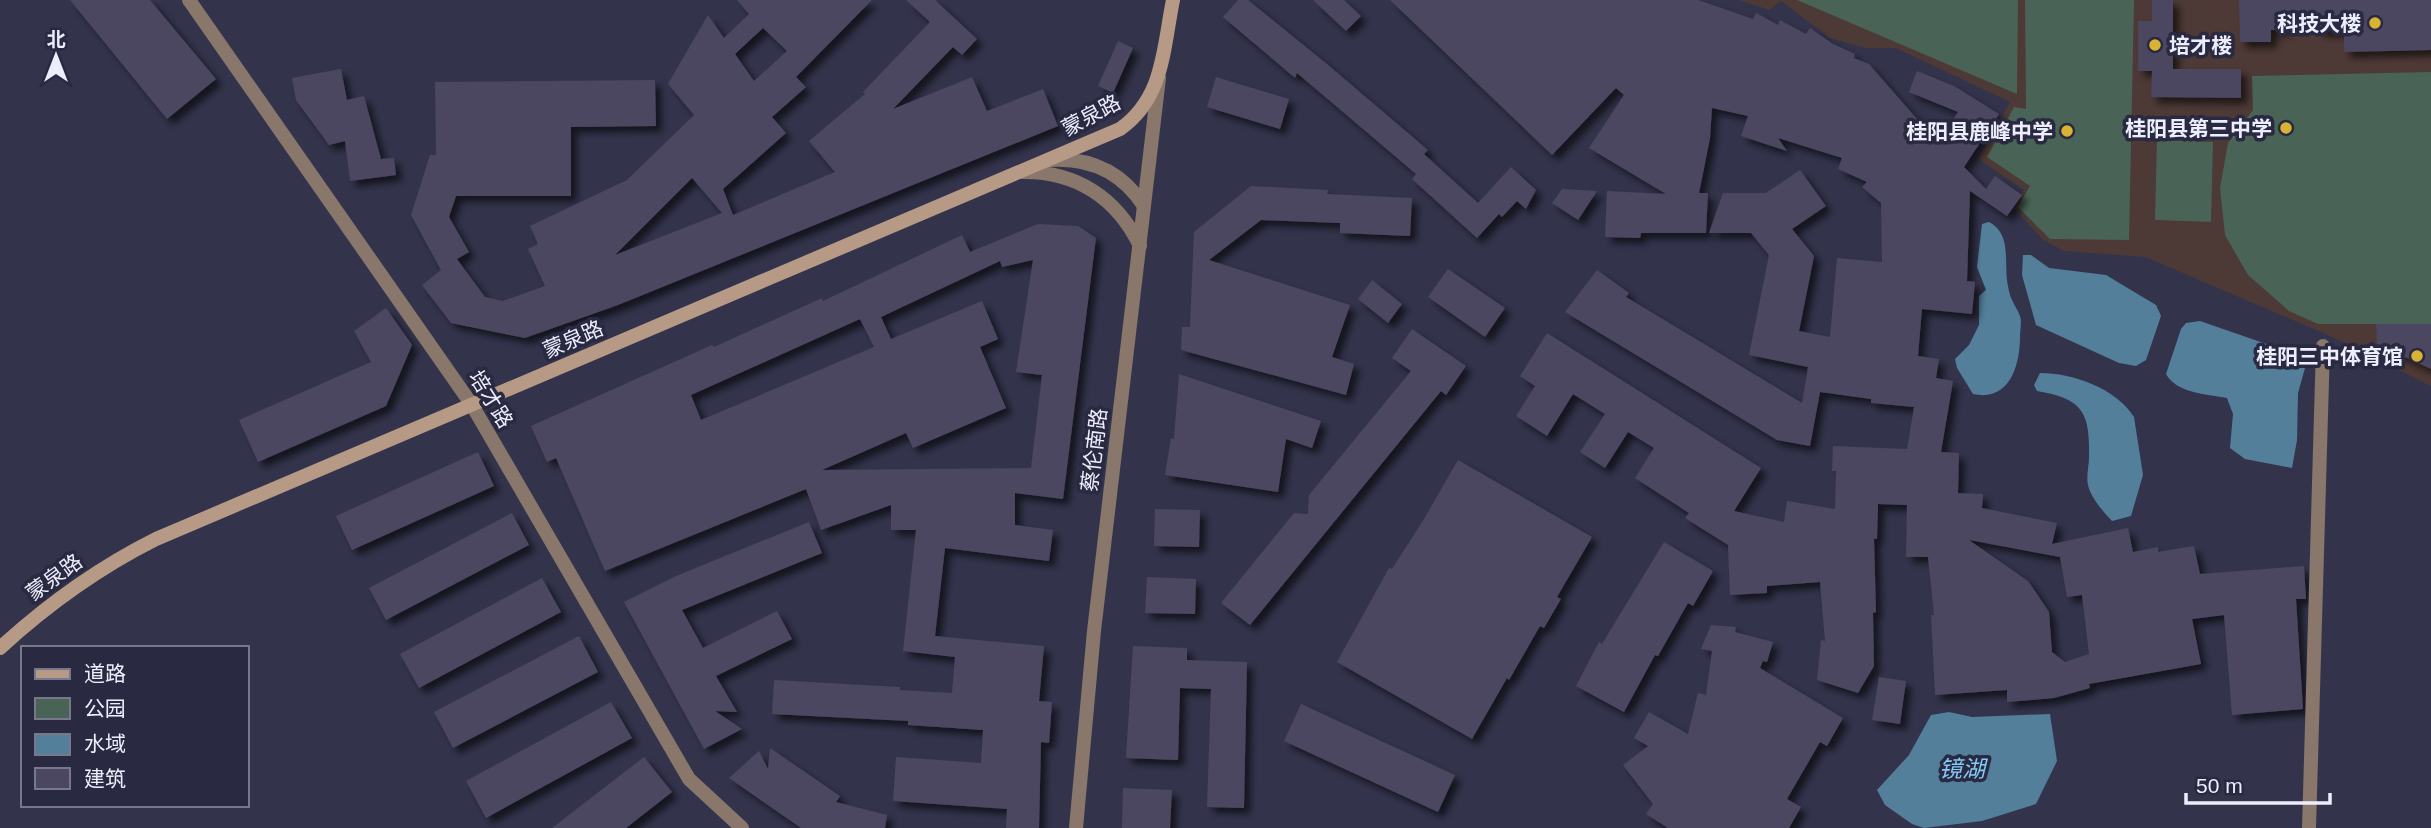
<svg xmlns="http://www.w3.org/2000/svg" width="2431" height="828" font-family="Arial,'Noto Sans SC',sans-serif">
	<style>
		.education { fill: #4d3935 }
		.green { fill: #496457 }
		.water { fill: #537f9a }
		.building { fill: #4b4760; fill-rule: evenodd; filter: url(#shadow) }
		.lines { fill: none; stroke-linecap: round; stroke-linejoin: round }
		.minor { stroke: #88776a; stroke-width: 14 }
		.tertiary { stroke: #88776a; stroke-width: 14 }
		.secondary { stroke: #b69a86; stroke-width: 14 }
		.poi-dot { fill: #d9b334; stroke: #292a41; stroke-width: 2.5 }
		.labels { text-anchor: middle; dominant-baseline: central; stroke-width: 7; stroke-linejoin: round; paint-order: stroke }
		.poi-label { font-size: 21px; font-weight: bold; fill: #eceefd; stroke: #292a41; text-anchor: end }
		.street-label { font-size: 21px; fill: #eceefd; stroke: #292a41 }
		.water-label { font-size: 23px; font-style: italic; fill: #83caf6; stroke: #292a41 }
	</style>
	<defs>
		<filter id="shadow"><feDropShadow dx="6" dy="6" stdDeviation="3.5" flood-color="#0009"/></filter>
	</defs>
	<rect width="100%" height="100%" fill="#33344c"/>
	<path class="education" d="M 1739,0 L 2431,0 L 2431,386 L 2328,335 L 2145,257 L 2064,251 L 2043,240 L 2014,208 L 2024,190 L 1978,159 L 2010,102 L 1896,48 L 1865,48 L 1830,38 L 1781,1 L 1769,10 Z"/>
	<path class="green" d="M 1797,0 L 2018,0 L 2017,94 Z
		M 2025,0 L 2134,0 L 2129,240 L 2050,239 L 2018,207 L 2030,186 L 1987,157 L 2014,107 L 2026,109 Z
		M 2431,72 L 2431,324 L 2318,324 L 2289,311 L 2248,275 L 2225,235 L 2220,188 L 2228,143 L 2253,110 L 2252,76 Z
		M 2157,140 L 2213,142 L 2211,222 L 2155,220 Z"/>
	<path class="water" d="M 1989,222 C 2013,235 2003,263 2008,286 C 2010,300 2015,304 2020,316 C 2022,321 2020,331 2020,337 C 2020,366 2009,402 1973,394 L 1957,368 L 1955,359 L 1969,345 L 1979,325 L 1979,296 L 1986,290 L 1977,267 L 1982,224 Z
		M 2023,255 L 2031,255 L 2049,268 L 2106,275 L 2156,305 L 2161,316 L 2146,360 L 2136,366 L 2119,363 L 2036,325 L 2022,275 Z
		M 2200,321 L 2301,356 L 2305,368 L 2298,393 L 2297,440 L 2292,468 L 2245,459 L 2230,448 L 2233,414 L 2227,398 C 2208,394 2177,394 2166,374 L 2181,329 L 2186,323 Z
		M 2040,373 C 2072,373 2116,388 2134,417 L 2143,475 L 2131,516 L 2112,521 C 2104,513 2090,496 2088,485 C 2086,476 2089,466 2089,457 C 2090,412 2083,399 2037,391 L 2034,385 Z
		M 1949,712 L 1972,717 L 2050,714 L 2057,761 L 2036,804 L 1982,821 L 1924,828 L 1912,824 L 1885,805 L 1877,790 L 1909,755 L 1931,715 Z"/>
	<path class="building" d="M 70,0 L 150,0 L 216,79 L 167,119 Z
		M 737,0 L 872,0 L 796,77 L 806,87 L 772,117 L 786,133 L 723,189 L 733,215 L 835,172 L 809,141 L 865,94 L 863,92 L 930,22 L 906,0 L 935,0 L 977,39 L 962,55 L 953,47 L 893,109 L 972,77 L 987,111 L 1043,89 L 1058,126 L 618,305 L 525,338 L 451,323 L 422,285 L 441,270 L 411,215 L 430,155 L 436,155 L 435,82 L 655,80 L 656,126 L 571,127 L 571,196 L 456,196 L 449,217 L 469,252 L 457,259 L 485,297 L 503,301 L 545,286 L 528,249 L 538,244 L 530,226 L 627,180 L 694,115 L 668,84 L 708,15 L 724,38 L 749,14 ZM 763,28 L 787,51 L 754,81 L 735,54 ZM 692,178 L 722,213 L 615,255 Z
		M 1238,0 L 1248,0 L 1327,64 L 1428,150 L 1424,154 L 1478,203 L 1511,167 L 1536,190 L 1526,209 L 1517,201 L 1502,217 L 1499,214 L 1477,238 L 1412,179 L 1416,174 L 1297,73 L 1295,78 L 1223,17 Z
		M 1313,0 L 1344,0 L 1361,16 L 1346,31 Z
		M 1390,0 L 1698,0 L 1753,19 L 1756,13 L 1778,25 L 1780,20 L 1806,34 L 1810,28 L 1833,44 L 1855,54 L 1854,58 L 1869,64 L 1938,143 L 1958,112 L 1909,92 L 1917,71 L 1954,86 L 1999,114 L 1964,167 L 1986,189 L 1995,176 L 2022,195 L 2007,216 L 1970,191 L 1967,281 L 1975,282 L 1972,314 L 1922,309 L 1918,356 L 1939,359 L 1936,378 L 1953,381 L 1941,452 L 1959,453 L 1958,493 L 1983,494 L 1982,508 L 2057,523 L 2052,544 L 2128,528 L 2133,552 L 2158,547 L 2158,552 L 2194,546 L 2200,574 L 2304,566 L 2306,599 L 2296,599 L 2303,709 L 2232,715 L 2224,615 L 2192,619 L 2201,664 L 2089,684 L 2090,688 L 2054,698 L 2007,702 L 2007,690 L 1935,695 L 1931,615 L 1934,615 L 1928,557 L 1906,557 L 1907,505 L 1878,504 L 1877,539 L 1874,539 L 1876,612 L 1873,613 L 1874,666 L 1858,693 L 1817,680 L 1821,640 L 1825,641 L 1820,582 L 1767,586 L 1767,593 L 1730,595 L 1728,545 L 1685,518 L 1689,513 L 1635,478 L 1654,448 L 1628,432 L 1605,468 L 1580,452 L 1605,414 L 1573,394 L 1547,436 L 1516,416 L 1535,386 L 1520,376 L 1547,333 L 1761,468 L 1734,511 L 1784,522 L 1787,501 L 1835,509 L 1836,471 L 1832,471 L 1833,446 L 1907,449 L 1914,407 L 1871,403 L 1871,399 L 1820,392 L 1810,446 L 1777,440 L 1565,312 L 1597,270 L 1629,293 L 1626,297 L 1802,403 L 1808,367 L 1749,355 L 1769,255 L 1751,233 L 1709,233 L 1723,193 L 1766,193 L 1800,170 L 1826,206 L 1792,229 L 1814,256 L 1799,331 L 1830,337 L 1837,258 L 1882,262 L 1881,203 L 1862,187 L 1867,182 L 1838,169 L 1842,158 L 1778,138 L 1787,151 L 1741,136 L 1748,116 L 1712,108 L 1710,138 L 1699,193 L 1708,193 L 1706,233 L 1641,233 L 1640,238 L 1605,237 L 1607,191 L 1666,194 L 1589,148 L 1624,95 L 1616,88 L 1552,155 ZM 1969,540 L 2060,557 L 2067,597 L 2082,595 L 2089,654 L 2065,662 L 2052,652 L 2049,612 L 2037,594 L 2028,581 Z
		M 2152,0 L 2173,0 L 2173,69 L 2241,69 L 2241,98 L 2151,97 L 2152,71 L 2138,71 L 2138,21 L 2152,21 Z
		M 2239,0 L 2431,0 L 2431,50 L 2344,52 L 2344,31 L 2318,31 L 2318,16 L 2285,17 L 2285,30 L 2271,30 L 2271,42 L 2240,42 Z
		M 1118,41 L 1133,48 L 1113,93 L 1098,86 Z
		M 341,69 L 347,100 L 364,96 L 381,159 L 394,158 L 396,175 L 350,181 L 345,141 L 329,145 L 296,100 L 292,78 Z
		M 1216,77 L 1289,99 L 1280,129 L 1207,107 Z
		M 1251,186 L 1328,190 L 1327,194 L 1412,198 L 1410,236 L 1340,233 L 1340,223 L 1261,220 L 1209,260 L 1350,305 L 1332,357 L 1354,364 L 1346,395 L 1181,350 L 1182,327 L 1190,327 L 1194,232 Z
		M 1562,189 L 1597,191 L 1578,220 L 1552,203 Z
		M 1038,224 L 1078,226 L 1096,238 L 1063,499 L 1015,493 L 1015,525 L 1053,530 L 1049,561 L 945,548 L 935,636 L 1044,646 L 1039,701 L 1052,702 L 1049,743 L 1041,742 L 1039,828 L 1006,828 L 1007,809 L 893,801 L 896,757 L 981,763 L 983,730 L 908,725 L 908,721 L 772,714 L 774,680 L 900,687 L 900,690 L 952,693 L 955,657 L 903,651 L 916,530 L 891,530 L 891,505 L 821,530 L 806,489 L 605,571 L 556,458 L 547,462 L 531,426 L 712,345 L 714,347 L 822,298 L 823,301 L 962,235 L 970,252 ZM 1033,260 L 1016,372 L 1042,375 L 1031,468 L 822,470 L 906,433 L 913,448 L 1006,408 L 980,347 L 998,339 L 982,301 L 891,339 L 881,317 L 1000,261 L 1002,267 ZM 860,319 L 874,347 L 701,420 L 691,395 Z
		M 1448,269 L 1505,308 L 1485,337 L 1428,297 Z
		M 1372,280 L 1402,304 L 1388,323 L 1358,299 Z
		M 386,308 L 412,345 L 386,406 L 258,462 L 239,420 L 371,362 L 354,331 Z
		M 2376,324 L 2431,324 L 2431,369 L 2377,344 Z
		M 1412,329 L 1466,366 L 1446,395 L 1441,391 L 1250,625 L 1221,603 L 1294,513 L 1308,514 L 1309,495 L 1411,371 L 1392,358 Z
		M 1179,374 L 1321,421 L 1312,448 L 1286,439 L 1278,492 L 1165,475 L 1171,438 L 1174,439 Z
		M 478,452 L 494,486 L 352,550 L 336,516 Z
		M 1458,460 L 1592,537 L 1557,597 L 1561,599 L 1544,628 L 1540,626 L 1509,680 L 1507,678 L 1472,739 L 1337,662 L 1389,568 L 1392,569 L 1424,519 Z
		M 1155,509 L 1200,510 L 1199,547 L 1154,546 Z
		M 512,513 L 529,545 L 386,620 L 369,588 Z
		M 809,522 L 822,553 L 682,610 L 703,648 L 777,611 L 792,639 L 716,676 L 737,712 L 715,711 L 742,729 L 704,749 L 624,602 L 676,576 Z
		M 1664,542 L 1713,571 L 1693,606 L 1688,603 L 1658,656 L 1655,655 L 1624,712 L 1576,686 L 1599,642 L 1602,644 Z
		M 1147,577 L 1196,579 L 1195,614 L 1145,613 Z
		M 542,578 L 561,612 L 419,688 L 400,654 Z
		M 1711,625 L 1736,627 L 1735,632 L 1773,642 L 1767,662 L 1763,661 L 1760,668 L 1843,718 L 1827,746 L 1820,742 L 1787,799 L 1801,807 L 1789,828 L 1668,828 L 1646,814 L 1653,804 L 1623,765 L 1648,746 L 1634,738 L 1649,712 L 1688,734 L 1698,693 L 1706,695 L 1712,651 L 1701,649 Z
		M 579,636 L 598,672 L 453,748 L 434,712 Z
		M 1133,646 L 1187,648 L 1187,660 L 1247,662 L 1244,808 L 1207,807 L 1211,689 L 1180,688 L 1178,760 L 1126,758 Z
		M 1879,677 L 1906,681 L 1900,724 L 1872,720 Z
		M 611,702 L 632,738 L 486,818 L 466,781 Z
		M 1301,704 L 1455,775 L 1438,812 L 1284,741 Z
		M 770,748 L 840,796 L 836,802 L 887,815 L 885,828 L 801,828 L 729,778 L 759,751 L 768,769 Z
		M 644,757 L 672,792 L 626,828 L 552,828 Z
		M 1123,788 L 1172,790 L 1170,828 L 1122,828 Z"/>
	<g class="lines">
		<path class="minor" d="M 1049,160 C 1090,157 1122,172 1144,206
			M 1022,172 C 1076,171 1117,198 1140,246
			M 2309,828 L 2323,346"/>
		<path class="tertiary" d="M 189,0 L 472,405 L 689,779 L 742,828
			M 1076,828 L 1094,631 L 1159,78"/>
		<path class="secondary" d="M 0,648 C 48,604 98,568 156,539 L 1120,129 C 1164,98 1163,49 1173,0"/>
	</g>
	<g class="poi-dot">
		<circle cx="2375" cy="23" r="7"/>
		<circle cx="2155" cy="45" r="7"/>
		<circle cx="2286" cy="128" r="7"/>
		<circle cx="2067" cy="131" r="7"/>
		<circle cx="2417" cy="356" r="7"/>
	</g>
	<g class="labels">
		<g class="poi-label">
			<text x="2361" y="23">科技大楼</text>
			<text x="2169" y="45" text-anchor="start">培才楼</text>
			<text x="2272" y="128">桂阳县第三中学</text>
			<text x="2053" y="131">桂阳县鹿峰中学</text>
			<text x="2403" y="356">桂阳三中体育馆</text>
		</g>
		<g class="street-label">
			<text transform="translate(1091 115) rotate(-28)">蒙泉路</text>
			<text transform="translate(573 339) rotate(-23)">蒙泉路</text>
			<text transform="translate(491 399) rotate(58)">培才路</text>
			<text transform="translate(1094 450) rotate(-83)">蔡伦南路</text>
			<text transform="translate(54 577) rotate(-36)">蒙泉路</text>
		</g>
		<g class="water-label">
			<text x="1962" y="769">镜湖</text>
		</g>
	</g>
	<rect x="21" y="646" width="228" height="161" fill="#292a41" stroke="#77788c" stroke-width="2"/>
	<rect x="35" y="669" width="35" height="10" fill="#b69a86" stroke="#77788c" stroke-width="2"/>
	<text x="84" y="681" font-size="21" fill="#eceefd">道路</text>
	<rect x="35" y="698" width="35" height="21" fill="#496457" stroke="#77788c" stroke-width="2"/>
	<text x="84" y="716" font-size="21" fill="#eceefd">公园</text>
	<rect x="35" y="734" width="35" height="21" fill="#537f9a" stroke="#77788c" stroke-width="2"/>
	<text x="84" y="751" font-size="21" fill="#eceefd">水域</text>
	<rect x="35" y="768" width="35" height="21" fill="#4b4760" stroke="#77788c" stroke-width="2"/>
	<text x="84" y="786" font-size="21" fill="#eceefd">建筑</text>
	<g transform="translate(56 56)" stroke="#292a41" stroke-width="5" paint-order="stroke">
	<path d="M0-5L12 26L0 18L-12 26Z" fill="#eceefd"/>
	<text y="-10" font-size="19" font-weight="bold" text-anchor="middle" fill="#eceefd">北</text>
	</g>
	<path d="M2186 793v10h144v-10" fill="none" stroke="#eceefd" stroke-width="3.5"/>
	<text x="2196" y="793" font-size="21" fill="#eceefd" stroke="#292a41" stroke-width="5" paint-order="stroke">50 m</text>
</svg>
